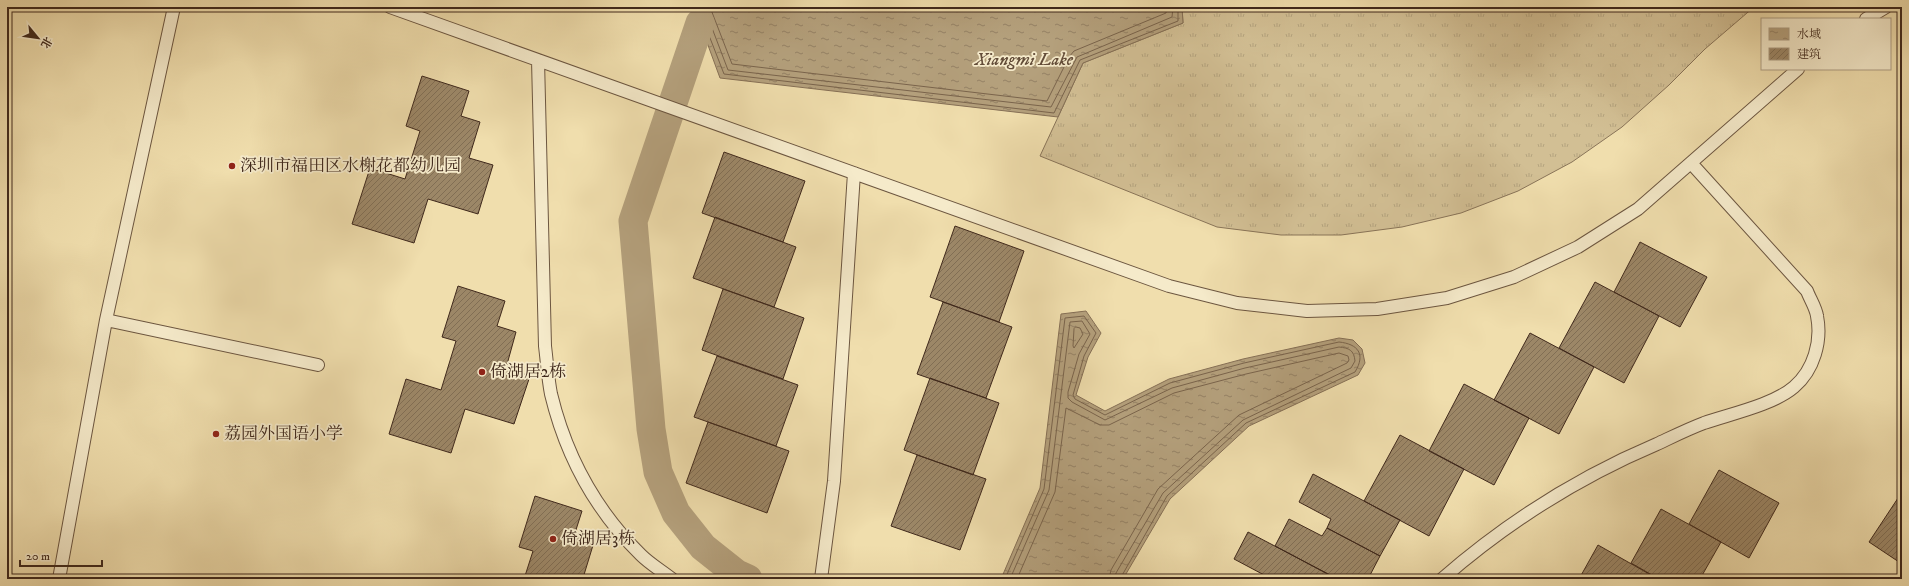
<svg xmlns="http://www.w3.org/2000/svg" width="1909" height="586" font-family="'IM FELL DW Pica','Noto Serif SC',serif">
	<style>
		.grass { fill: url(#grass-tufts); stroke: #897458 }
		.water { fill: url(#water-ripples); stroke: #867056 }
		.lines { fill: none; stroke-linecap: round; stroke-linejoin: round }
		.shore { stroke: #7a644c; stroke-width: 1 }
		.canal { stroke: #b4a07c; stroke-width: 29 }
		.building { fill: url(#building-hatch); stroke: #40291c }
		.service-casing { stroke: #6c5640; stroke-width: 14 }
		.service { stroke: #f5eaca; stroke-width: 12 }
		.poi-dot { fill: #8f2418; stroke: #f5eaca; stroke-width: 1.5 }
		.labels { text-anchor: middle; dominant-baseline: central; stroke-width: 3.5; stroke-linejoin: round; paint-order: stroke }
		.poi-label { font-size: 17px; fill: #40291c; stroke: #f5eaca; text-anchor: start }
		.water-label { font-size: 18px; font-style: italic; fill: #634d39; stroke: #f5eaca }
	</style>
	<defs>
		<pattern id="grass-tufts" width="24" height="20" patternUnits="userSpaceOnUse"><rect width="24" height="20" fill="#d2bf94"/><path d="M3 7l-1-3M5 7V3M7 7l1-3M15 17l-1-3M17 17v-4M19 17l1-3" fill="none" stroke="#b5a47f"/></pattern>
		<pattern id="water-ripples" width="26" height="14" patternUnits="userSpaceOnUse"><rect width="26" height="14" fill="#b4a07c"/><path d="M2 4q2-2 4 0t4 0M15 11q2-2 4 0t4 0" fill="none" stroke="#948265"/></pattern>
		<pattern id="building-hatch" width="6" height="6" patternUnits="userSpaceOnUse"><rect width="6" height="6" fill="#9c8767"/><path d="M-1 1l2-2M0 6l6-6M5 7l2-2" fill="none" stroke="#816e54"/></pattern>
	</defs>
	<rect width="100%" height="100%" fill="#f0dead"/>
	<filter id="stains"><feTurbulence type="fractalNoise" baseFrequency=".005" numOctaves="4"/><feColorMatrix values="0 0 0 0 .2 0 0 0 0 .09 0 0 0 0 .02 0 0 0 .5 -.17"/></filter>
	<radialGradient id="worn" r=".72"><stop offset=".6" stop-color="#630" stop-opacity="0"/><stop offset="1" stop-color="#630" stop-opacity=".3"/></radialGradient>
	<path class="grass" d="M 1182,7 L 1754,7 L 1705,49 L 1669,85 L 1622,127 L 1572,162 L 1518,191 L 1461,213 L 1402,227 L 1341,235 L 1281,235 L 1217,227 L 1040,156 L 1083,63 L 1183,23 Z"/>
	<path class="water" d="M 694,7 L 1182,7 L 1183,23 L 1083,63 L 1058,117 L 720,78 Z
		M 1086,311 L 1101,333 L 1088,357 L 1076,395 L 1105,411 L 1169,379 L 1243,359 L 1339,338 L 1353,340 L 1362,349 L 1365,363 L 1358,375 L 1249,426 L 1170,499 L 1123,579 L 1001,579 L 1040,488 L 1061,314 Z"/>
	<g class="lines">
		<path class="shore" d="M 698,7 L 724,74 L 1054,113 L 1080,60 L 1178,21 L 1178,7
			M 704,7 L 728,70 L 1051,107 L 1077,57 L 1172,17 L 1173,7
			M 710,7 L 732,64 L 1047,101 L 1069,57 L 1074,51 L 1166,13 L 1167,7
			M 1076,327 L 1080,328 L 1083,334 L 1074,348 L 1073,346 L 1074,329 Z
			M 1005,579 L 1044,489 L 1065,318 L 1084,316 L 1096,333 L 1084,356 L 1073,395 L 1075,399 L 1105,415 L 1170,383 L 1244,363 L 1339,342 C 1358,344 1366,354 1355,372 L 1246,423 L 1167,496 L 1120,579
			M 1010,579 L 1049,490 L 1070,322 L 1082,321 L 1090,334 L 1079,354 L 1068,392 L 1068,398 L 1072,402 L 1105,420 L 1172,388 L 1245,368 L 1339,347 C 1349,348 1354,350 1355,361 L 1351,368 L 1243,420 L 1163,493 L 1116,573 L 1115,579
			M 1017,579 L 1055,492 L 1066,408 L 1100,425 L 1109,425 L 1174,393 L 1246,374 L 1339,353 L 1348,356 L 1349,360 L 1347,363 L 1239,415 L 1158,489 L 1111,570 L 1109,579"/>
		<path class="canal" d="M 700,23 L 633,221 L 651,429 L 658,472 L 676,513 L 703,547 L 737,574 L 748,579"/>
	</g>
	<path class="building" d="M 422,76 L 469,91 L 461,116 L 480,122 L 469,158 L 493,165 L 478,214 L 428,199 L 414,243 L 352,224 L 370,168 L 405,179 L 420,131 L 406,126 Z
		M 724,152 L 805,181 L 783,242 L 702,213 Z
		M 715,217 L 796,247 L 774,307 L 693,278 Z
		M 955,226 L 1024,251 L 999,322 L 930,297 Z
		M 1640,242 L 1707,277 L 1680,327 L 1614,292 Z
		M 1595,282 L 1659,316 L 1624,383 L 1559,348 Z
		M 458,286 L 505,301 L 497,326 L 516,332 L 506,368 L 530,376 L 514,424 L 465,409 L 451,453 L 389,434 L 406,379 L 441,390 L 456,341 L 442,337 Z
		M 723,289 L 804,318 L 783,379 L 702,350 Z
		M 943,302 L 1012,327 L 986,398 L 917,374 Z
		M 1530,333 L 1594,367 L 1559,434 L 1494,400 Z
		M 717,356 L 798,385 L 776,446 L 694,417 Z
		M 930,378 L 999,403 L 973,475 L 904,450 Z
		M 1464,384 L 1529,418 L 1494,485 L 1429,451 Z
		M 708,422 L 789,451 L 767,513 L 686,483 Z
		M 1400,435 L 1464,469 L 1429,536 L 1364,501 Z
		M 917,455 L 986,479 L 960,550 L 891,526 Z
		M 1719,470 L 1779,503 L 1749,558 L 1689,524 Z
		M 1313,474 L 1400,520 L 1380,556 L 1327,528 L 1331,519 L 1299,502 Z
		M 1902,492 L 1902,564 L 1869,542 Z
		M 535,496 L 582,511 L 574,536 L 594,542 L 583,578 L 587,579 L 524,579 L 533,551 L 519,547 Z
		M 1661,509 L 1721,542 L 1700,579 L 1659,579 L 1631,563 Z
		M 1289,519 L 1322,536 L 1327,528 L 1380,556 L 1368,579 L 1337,579 L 1275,546 Z
		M 1248,532 L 1334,577 L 1333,579 L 1265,579 L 1266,576 L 1234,559 Z
		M 1598,545 L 1658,579 L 1579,579 Z"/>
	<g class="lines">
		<g class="service-casing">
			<path id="service" d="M 390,7 L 1169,286 L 1237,303 L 1307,311 L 1377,309 L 1447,298 L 1514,277 L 1578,247 L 1638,209 L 1798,69
				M 1866,19 L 1886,7
				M 538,60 L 545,346 C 547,362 548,379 551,394 C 566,456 595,510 641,555 C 650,564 662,571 672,579
				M 106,320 L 318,365
				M 59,579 L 106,320 L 174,7
				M 821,579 L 834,481 L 854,173
				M 1442,579 C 1505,524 1579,477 1657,444 C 1672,437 1688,429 1704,423 C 1730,414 1773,405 1794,387 C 1814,370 1822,341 1817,316 C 1816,308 1810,299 1807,291 L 1691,163"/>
		</g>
		<use href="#service" class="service"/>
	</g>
	<g class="poi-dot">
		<circle cx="232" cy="166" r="4"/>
		<circle cx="482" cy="372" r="4"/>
		<circle cx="216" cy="434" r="4"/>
		<circle cx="553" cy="539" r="4"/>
	</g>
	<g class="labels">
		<g class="poi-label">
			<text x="240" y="166">深圳市福田区水榭花都幼儿园</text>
			<text x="490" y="372">倚湖居2栋</text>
			<text x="224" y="434">荔园外国语小学</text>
			<text x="561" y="539">倚湖居3栋</text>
		</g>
		<g class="water-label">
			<text x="1024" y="60">Xiangmi Lake</text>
		</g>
	</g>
	<rect width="1909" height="586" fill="none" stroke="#f0dead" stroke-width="24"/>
	<rect x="8" y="8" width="1893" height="570" fill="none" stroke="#40291c" stroke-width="2"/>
	<rect x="12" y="12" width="1885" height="562" fill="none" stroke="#40291c"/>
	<rect x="1761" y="18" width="130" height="52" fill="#f5eaca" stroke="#ad9d84"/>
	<rect x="1769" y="28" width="20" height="12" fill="url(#water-ripples)" stroke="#ad9d84"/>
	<text x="1797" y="38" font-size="12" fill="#40291c">水域</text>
	<rect x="1769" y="48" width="20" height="12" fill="url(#building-hatch)" stroke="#ad9d84"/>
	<text x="1797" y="58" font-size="12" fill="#40291c">建筑</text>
	<g transform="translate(38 38) rotate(119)" stroke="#f5eaca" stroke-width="3" paint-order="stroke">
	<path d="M0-3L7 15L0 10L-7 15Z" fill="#40291c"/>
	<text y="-6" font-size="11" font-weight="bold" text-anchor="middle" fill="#40291c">北</text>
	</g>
	<path d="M20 560v6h82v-6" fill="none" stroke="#40291c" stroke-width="2"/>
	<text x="26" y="560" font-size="12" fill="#40291c" stroke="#f5eaca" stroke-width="3" paint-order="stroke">20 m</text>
	<rect width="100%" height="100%" filter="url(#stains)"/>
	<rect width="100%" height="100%" fill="url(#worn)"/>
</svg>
